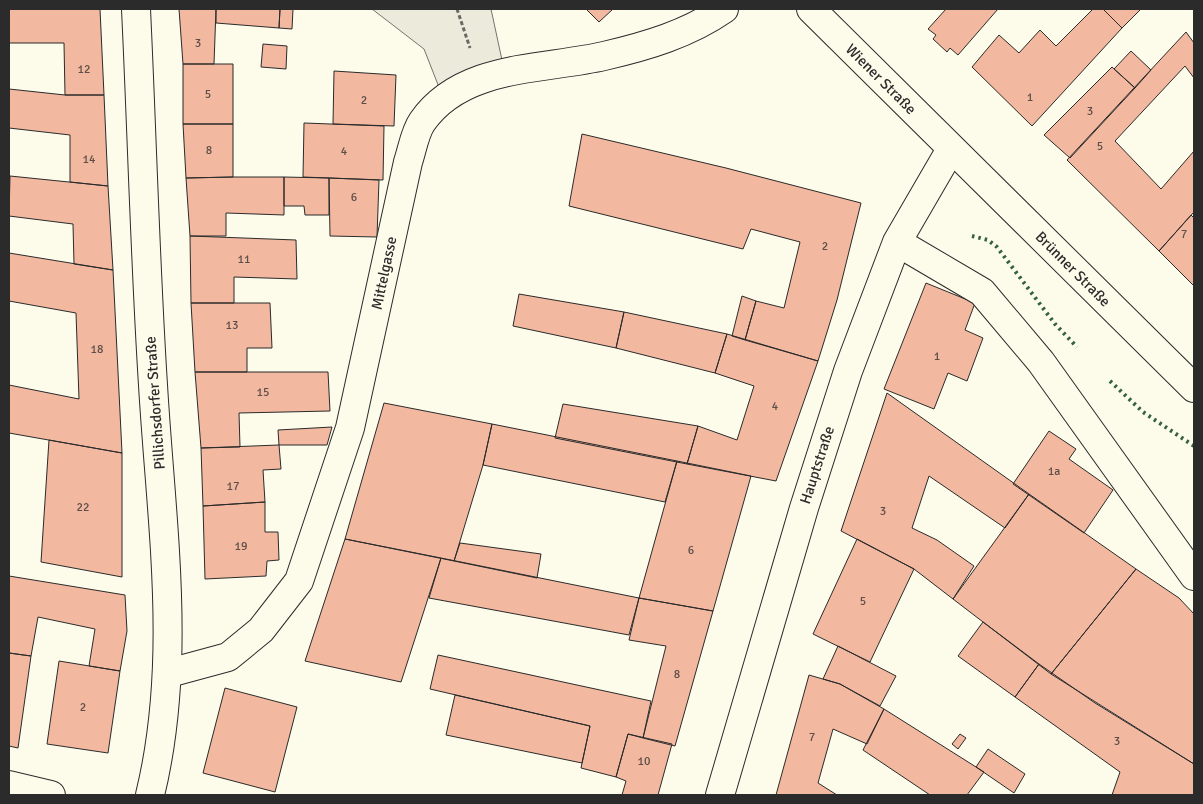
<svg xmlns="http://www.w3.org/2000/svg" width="1203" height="804" font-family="Signika,sans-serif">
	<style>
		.parking { fill: #eceadb; stroke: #74746e }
		.building { fill: #f2b8a0; stroke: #2b2b2b }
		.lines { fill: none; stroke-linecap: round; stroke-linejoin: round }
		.minor-casing { stroke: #2b2b2b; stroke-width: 30 }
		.major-casing { stroke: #2b2b2b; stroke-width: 30 }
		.path { stroke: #6a6964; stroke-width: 3; stroke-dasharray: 4 2.5; stroke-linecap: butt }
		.minor { stroke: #fdfbea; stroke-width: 28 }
		.major { stroke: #fdfbea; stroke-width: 28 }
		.hedge { stroke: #34623c; stroke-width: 4; stroke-dasharray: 2.5 4; stroke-linecap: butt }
		.labels { text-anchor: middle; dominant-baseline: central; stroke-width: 4; stroke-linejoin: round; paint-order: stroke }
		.number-label { font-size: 12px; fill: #5d4e48 }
		.street-label { font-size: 15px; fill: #2b2b2b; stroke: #fdfbea }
	</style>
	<rect width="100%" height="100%" fill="#fdfbea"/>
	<path class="parking" d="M 372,9 L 491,9 L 505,74 L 444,100 L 424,49 Z"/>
	<path class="building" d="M 9,9 L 100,9 L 104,95 L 65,95 L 64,43 L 9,43 Z
		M 179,9 L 216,9 L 214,64 L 183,64 Z
		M 216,9 L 280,9 L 279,28 L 216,23 Z
		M 280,9 L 293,9 L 292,29 L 279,28 Z
		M 586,9 L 613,9 L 599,22 Z
		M 946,9 L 998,9 L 958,55 L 950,48 L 947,52 L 933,39 L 936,35 L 928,29 Z
		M 1093,9 L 1103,9 L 1122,28 L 1032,126 L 972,67 L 999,35 L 1019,53 L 1040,30 L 1056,46 Z
		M 1103,9 L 1141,9 L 1122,28 Z
		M 1186,32 L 1194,43 L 1194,78 L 1185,66 L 1115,141 L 1161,189 L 1194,151 L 1194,212 L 1159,251 L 1067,160 Z
		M 263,44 L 287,46 L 286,69 L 261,67 Z
		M 1131,51 L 1151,70 L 1135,88 L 1114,69 Z
		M 183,64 L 233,64 L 233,124 L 183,124 Z
		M 1112,67 L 1135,88 L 1070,158 L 1044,135 Z
		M 334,71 L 396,75 L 394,126 L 333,124 Z
		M 9,89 L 65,95 L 104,95 L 108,186 L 70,182 L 70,135 L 9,128 Z
		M 304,123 L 384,126 L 383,180 L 303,177 Z
		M 183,124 L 233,124 L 233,177 L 186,178 Z
		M 582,134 L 726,168 L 861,203 L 837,300 L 818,361 L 745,340 L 756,301 L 784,308 L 800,242 L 751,229 L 743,249 L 569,206 Z
		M 10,176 L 108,186 L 113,270 L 74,264 L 73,224 L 9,216 Z
		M 233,177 L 284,177 L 284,215 L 226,213 L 226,236 L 190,236 L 186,178 Z
		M 284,177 L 329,178 L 329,215 L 305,215 L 304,206 L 284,206 Z
		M 329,178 L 379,180 L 377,237 L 330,236 Z
		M 1191,215 L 1194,218 L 1194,286 L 1159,251 Z
		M 190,236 L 296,240 L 297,279 L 234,277 L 234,303 L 191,303 Z
		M 9,253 L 113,270 L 122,453 L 9,433 L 9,385 L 79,399 L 76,313 L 9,301 Z
		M 926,283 L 975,303 L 965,330 L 983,338 L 967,381 L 948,373 L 934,409 L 884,389 Z
		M 519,294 L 624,312 L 616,348 L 513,326 Z
		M 742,296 L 756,301 L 745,340 L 732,336 Z
		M 191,303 L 270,303 L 272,348 L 247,348 L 247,372 L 195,372 Z
		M 624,312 L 727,334 L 715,373 L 616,348 Z
		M 727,334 L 818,361 L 776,481 L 687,464 L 698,426 L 737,440 L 754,386 L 715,373 Z
		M 195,372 L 328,372 L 330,411 L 239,413 L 240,447 L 201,448 Z
		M 887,393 L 1029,494 L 1005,528 L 929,476 L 912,528 L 937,540 L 974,566 L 953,599 L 914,569 L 841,531 Z
		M 384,403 L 492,424 L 483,465 L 454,561 L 345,539 Z
		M 563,404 L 698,426 L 687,464 L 555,438 Z
		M 492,424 L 677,461 L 665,502 L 483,465 Z
		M 332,427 L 327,445 L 279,445 L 278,430 Z
		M 1049,431 L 1076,449 L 1069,459 L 1113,490 L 1084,533 L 1013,484 Z
		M 49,440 L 122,453 L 122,577 L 41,562 Z
		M 279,445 L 281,469 L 263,470 L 265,502 L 203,506 L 201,448 Z
		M 677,461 L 751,476 L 713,611 L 639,598 Z
		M 1029,494 L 1136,569 L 1051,674 L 953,599 Z
		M 265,502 L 265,532 L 278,532 L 279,560 L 267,561 L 266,576 L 205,579 L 203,506 Z
		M 345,539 L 441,558 L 401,682 L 305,661 Z
		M 857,539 L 914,569 L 870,662 L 813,634 Z
		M 460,543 L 541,554 L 537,578 L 454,561 Z
		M 441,558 L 639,598 L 629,635 L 429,598 Z
		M 1136,569 L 1179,598 L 1194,614 L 1194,764 L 1051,674 Z
		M 9,576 L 125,595 L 127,631 L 120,671 L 89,666 L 95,629 L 38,617 L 31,656 L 9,653 Z
		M 639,598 L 713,611 L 675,746 L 643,738 L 666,646 L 629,640 Z
		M 983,622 L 1039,664 L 1015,697 L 958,656 Z
		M 838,646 L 896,676 L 880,706 L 840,684 L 823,679 Z
		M 9,653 L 31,656 L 18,748 L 9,746 Z
		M 438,655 L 651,701 L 643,738 L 628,734 L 616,777 L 581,768 L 590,726 L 430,689 Z
		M 59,661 L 120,671 L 108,753 L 47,744 Z
		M 1039,664 L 1095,703 L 1194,764 L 1194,795 L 1112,795 L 1120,772 L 1015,697 Z
		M 809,675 L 840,684 L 884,709 L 867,744 L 833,729 L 818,783 L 837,795 L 776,795 Z
		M 225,688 L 297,707 L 275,792 L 203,773 Z
		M 455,695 L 590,726 L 582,763 L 446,735 Z
		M 884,709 L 984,772 L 967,795 L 930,795 L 863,750 Z
		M 628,734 L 672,744 L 658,795 L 622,795 L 626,781 L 616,777 Z
		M 960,734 L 966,738 L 958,749 L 952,744 Z
		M 988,749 L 1025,774 L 1014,793 L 976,767 Z"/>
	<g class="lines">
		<g class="minor-casing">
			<path id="minor" d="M 897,242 L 982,292 L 1041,362 L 1194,576
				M 169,673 L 228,657 L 261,630 L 299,581 L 350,428 L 408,162 C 412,150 415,132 422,122 C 462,64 544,70 604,56 C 647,46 688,34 724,9
				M 9,785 L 51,795
				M 720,795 L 804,508 L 848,371 L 897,242 L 951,149"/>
		</g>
		<g class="major-casing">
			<path id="major" d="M 136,9 C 142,134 145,260 153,385 C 161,522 183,660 150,795
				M 811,9 L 1194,388"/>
		</g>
		<path class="path" d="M 457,9 L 470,48"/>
		<use href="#minor" class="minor"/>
		<use href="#major" class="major"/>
		<path class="hedge" d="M 972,236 L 988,240 L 997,247 L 1055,324 L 1077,347
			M 1110,381 L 1143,412 L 1194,446"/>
	</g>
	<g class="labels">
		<g class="number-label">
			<text x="198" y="43">3</text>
			<text x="84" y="69">12</text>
			<text x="208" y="94">5</text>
			<text x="1030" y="97">1</text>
			<text x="364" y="100">2</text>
			<text x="1090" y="111">3</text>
			<text x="1100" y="146">5</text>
			<text x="209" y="150">8</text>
			<text x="344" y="151">4</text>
			<text x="89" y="159">14</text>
			<text x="354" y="197">6</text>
			<text x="1184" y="234">7</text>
			<text x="825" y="246">2</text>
			<text x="244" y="259">11</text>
			<text x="232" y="325">13</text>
			<text x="97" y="349">18</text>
			<text x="937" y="356">1</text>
			<text x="263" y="392">15</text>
			<text x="775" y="406">4</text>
			<text x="1054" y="471">1a</text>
			<text x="233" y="486">17</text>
			<text x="83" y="507">22</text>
			<text x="883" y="511">3</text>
			<text x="241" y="546">19</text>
			<text x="691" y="550">6</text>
			<text x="863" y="601">5</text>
			<text x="677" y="674">8</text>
			<text x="83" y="707">2</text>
			<text x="812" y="737">7</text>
			<text x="1117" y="741">3</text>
			<text x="644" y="761">10</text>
		</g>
		<g class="street-label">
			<text transform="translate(881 79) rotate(45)">Wiener Straße</text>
			<text transform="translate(1073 269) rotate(45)">Brünner Straße</text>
			<text transform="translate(384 273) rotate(-78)">Mittelgasse</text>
			<text transform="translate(155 403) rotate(-94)">Pillichsdorfer Straße</text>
			<text transform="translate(817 465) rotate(-72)">Hauptstraße</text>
		</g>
	</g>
	<rect width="1203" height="804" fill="none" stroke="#2b2b2b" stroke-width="20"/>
</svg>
